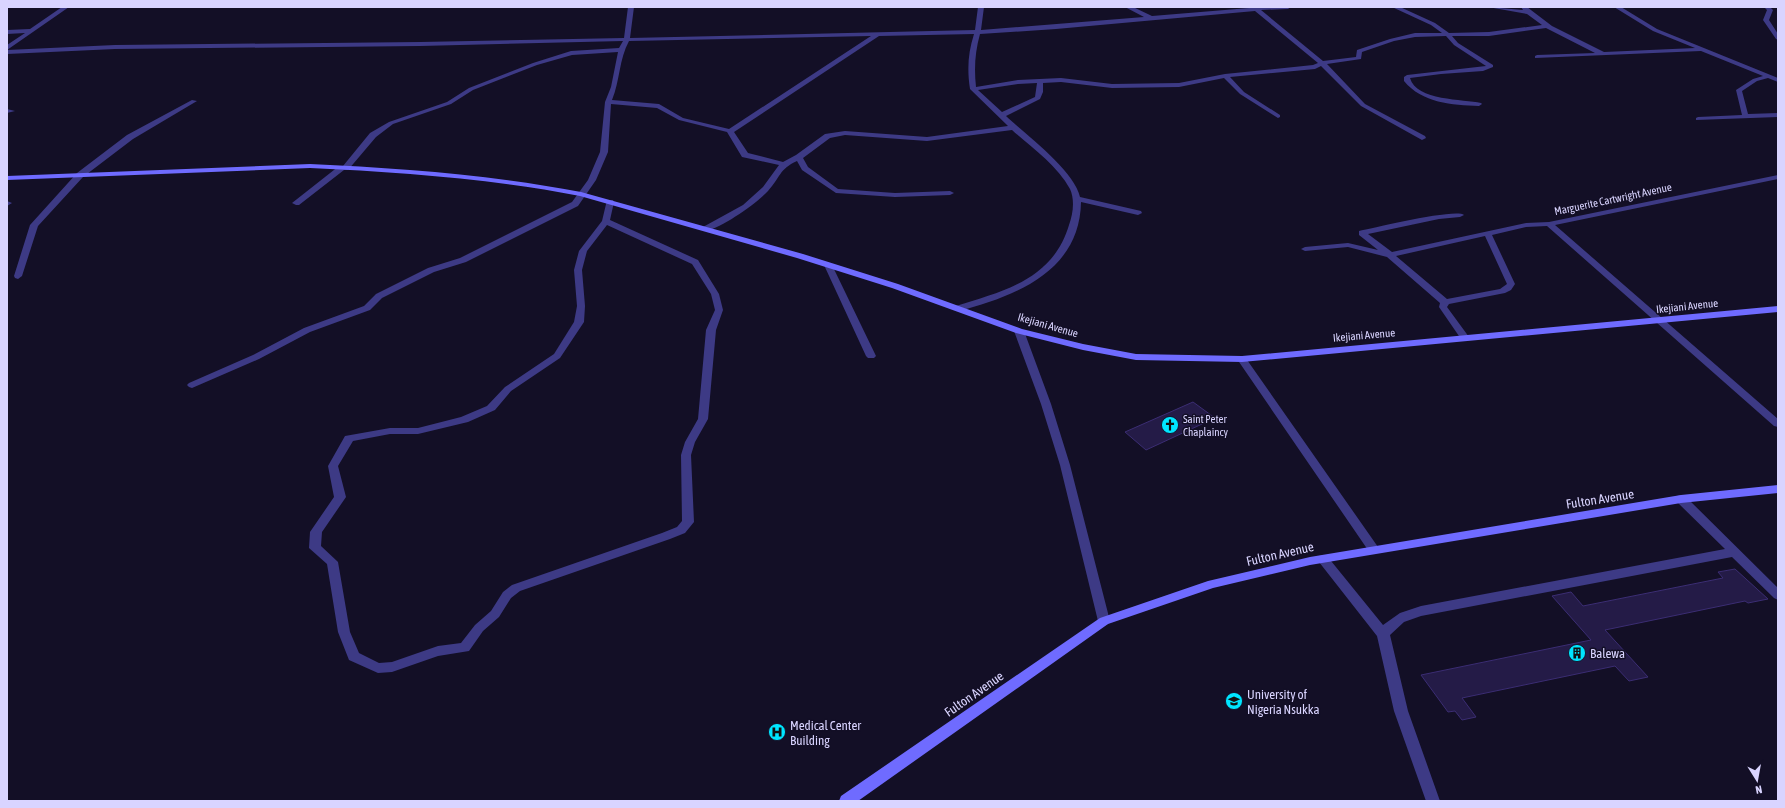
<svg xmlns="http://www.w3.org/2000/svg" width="1785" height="808" font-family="'Asap Condensed',sans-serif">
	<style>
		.building { fill: #241b47; stroke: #3b2d73 }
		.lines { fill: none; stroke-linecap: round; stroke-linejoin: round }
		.street { fill: #3d3a85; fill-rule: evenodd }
		.secondary { fill: #6f6bff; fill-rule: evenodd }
		.labels { text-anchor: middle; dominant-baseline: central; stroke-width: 3; stroke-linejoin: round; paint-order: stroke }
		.street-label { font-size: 11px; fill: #d9d4ff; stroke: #130f26 }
		.poi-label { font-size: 11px; fill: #d9d4ff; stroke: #130f26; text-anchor: start }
		.near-street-label { font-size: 13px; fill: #d9d4ff; stroke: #130f26 }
		.near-poi-label { font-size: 13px; fill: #d9d4ff; stroke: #130f26; text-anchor: start }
	</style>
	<rect width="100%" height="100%" fill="#130f26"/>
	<path class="building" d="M 1193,402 L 1215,418 L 1146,450 L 1125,432 Z
		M 1735,569 L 1768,599 L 1748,603 L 1745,601 L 1605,630 L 1648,677 L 1629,681 L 1615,666 L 1462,698 L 1476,717 L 1462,720 L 1455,711 L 1448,712 L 1421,675 L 1591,640 L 1552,596 L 1571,592 L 1583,606 L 1723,578 L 1718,572 Z"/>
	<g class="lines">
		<path class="street" d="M 62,7 L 69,7 L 7,50 L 7,45 L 25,33 L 7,34 L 7,30 L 30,29 Z
			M 628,7 L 634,7 L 630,38 L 975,30 L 978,7 L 984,7 L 981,30 L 1144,17 L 1125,7 L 1133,7 L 1152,16 L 1249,8 L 1291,7 L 1288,9 L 1261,10 L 1323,61 L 1356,57 L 1357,50 L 1390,39 L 1415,33 L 1442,33 L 1431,25 L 1392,7 L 1400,7 L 1435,23 L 1449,33 L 1489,32 L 1542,25 L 1527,14 L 1488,7 L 1523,10 L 1521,7 L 1527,7 L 1552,26 L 1604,52 L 1695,48 L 1653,31 L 1614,7 L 1621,7 L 1657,29 L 1778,78 L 1778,82 L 1768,78 L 1757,81 L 1742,91 L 1748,114 L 1778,113 L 1778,117 L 1696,120 L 1696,118 L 1698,117 L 1742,115 L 1736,90 L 1753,79 L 1763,76 L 1701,51 L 1535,58 L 1535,56 L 1537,55 L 1595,53 L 1546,28 L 1489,36 L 1452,36 L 1458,43 L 1493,65 L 1493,67 L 1483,71 L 1441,74 L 1410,78 C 1416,101 1464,99 1481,103 L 1482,104 L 1479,106 C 1452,105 1422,103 1404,81 L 1404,77 L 1407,75 L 1486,66 L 1454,45 L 1446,36 L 1415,37 L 1394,41 L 1362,52 L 1361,59 L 1327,64 L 1365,104 L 1425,136 L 1426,138 L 1422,140 L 1361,106 L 1321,66 L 1315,69 L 1230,77 L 1244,92 L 1280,115 L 1280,117 L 1278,118 L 1240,94 L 1224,78 L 1179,87 L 1112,88 L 1061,82 L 1043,83 L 1043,92 L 1040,99 L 1006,116 C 1026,135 1074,170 1080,197 L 1141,211 L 1142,213 L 1138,215 L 1081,202 C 1080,271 1016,296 959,311 L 955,308 L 956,306 C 1005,291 1053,279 1069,225 C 1073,214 1075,200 1070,189 C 1057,165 1032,148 1012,130 L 927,141 L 845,135 L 830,138 L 803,158 L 808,167 L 838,189 L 895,193 L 950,191 L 954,193 L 950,195 L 895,197 L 836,193 L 802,170 L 797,161 C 779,169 780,178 768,191 C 756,204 723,227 706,231 L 703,231 L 703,227 L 743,205 L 763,187 L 779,165 L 742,157 L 727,132 L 679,120 L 657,108 L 611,104 L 608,152 L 596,180 L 578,206 L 466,262 L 434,272 L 382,298 L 370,310 L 310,332 L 259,359 L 192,388 L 189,387 L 187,385 L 189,383 L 253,355 L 304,328 L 364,306 L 376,294 L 428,268 L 460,258 L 572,202 L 588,180 L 600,152 L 605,102 L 611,87 L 618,52 L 572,55 L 537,65 L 473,90 L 451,104 L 393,124 L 376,137 L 348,170 L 344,170 L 299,205 L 296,205 L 292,203 L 339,166 L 343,166 L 370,133 L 389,122 L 447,102 L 469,88 L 533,63 L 571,51 L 619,48 L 623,41 L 420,46 L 115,49 L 7,54 L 7,50 L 115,45 L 420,42 L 624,38 ZM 1255,11 L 1318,63 L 1313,65 L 1225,74 L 1179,83 L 1112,84 L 1061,78 L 1018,80 L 976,87 C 974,68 975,52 980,34 L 1056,29 ZM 974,34 C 968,53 967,69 970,89 L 1008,126 L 927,137 L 845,131 L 825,134 L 796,155 L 783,162 L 748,153 L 734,132 L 879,36 ZM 871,36 L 729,129 L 683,118 L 659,104 L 612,100 C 620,81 619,59 629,41 ZM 1037,83 L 1035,97 L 1002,112 L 978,90 L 1018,84 Z
			M 1764,7 L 1770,7 L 1773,10 L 1769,20 L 1778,34 L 1778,40 L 1776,39 L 1763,20 L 1767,10 Z
			M 192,100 L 197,101 L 133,139 L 83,177 L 38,226 L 22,276 L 18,279 L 15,278 L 14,276 L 30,225 L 77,173 L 127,135 Z
			M 7,109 L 15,111 L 7,113 Z
			M 1778,175 L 1778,179 L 1555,225 L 1778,419 L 1778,427 L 1774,426 L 1547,226 L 1526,227 L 1492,235 L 1515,284 L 1511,290 L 1505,293 L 1449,304 L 1447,307 L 1469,337 L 1464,340 L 1461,339 L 1439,307 L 1440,303 L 1387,257 L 1348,247 L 1305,251 L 1301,249 L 1305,247 L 1348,243 L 1378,250 L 1359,235 L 1359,231 C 1374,228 1456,208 1464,215 L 1460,217 L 1439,219 L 1368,234 L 1392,252 L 1526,223 L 1549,222 ZM 1485,236 L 1507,284 L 1500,289 L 1447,299 L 1396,256 Z
			M 607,200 L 613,200 L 614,202 L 610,220 L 698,260 L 719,294 L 723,310 L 716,330 L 708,419 L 695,442 L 691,455 L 694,522 L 685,533 L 670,539 L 520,591 L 511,598 L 499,617 L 483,631 L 469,651 L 438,656 L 392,672 L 378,673 L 349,660 L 338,632 L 327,564 L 309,548 L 310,532 L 334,497 L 328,466 L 345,436 L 390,428 L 418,428 L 461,417 L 487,406 L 505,387 L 554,354 L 574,322 L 577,306 L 574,270 L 579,251 L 602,221 ZM 607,225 L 692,264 L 711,294 L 715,310 L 706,330 L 698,419 L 685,442 L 681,455 L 682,521 L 677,527 L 662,533 L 512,585 L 503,592 L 491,611 L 475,625 L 461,643 L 438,646 L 392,662 L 379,663 L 359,653 L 350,632 L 338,562 L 321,546 L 322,532 L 346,497 L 338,466 L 353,441 L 390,434 L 418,434 L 468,422 L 495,410 L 511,391 L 560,358 L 584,322 L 585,306 L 582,270 L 587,251 Z
			M 7,201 L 12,203 L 7,206 Z
			M 828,262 L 832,265 L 876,356 L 874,358 L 868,358 L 866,356 L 824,265 Z
			M 1019,328 L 1024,331 L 1051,404 L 1070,465 L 1110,621 L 1108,624 L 1104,626 L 1100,624 L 1098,621 L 1060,465 L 1041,404 L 1014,331 Z
			M 1242,356 L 1245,357 L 1378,547 L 1380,550 L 1378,553 L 1370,553 L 1237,359 Z
			M 1681,495 L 1685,496 L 1778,588 L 1778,600 L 1774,598 L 1732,557 L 1421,616 L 1404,622 L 1390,635 L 1408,711 L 1440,801 L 1426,801 L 1394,711 L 1377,636 L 1319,562 L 1317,559 L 1319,556 L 1323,555 L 1327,556 L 1383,625 L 1400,613 L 1421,606 L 1725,549 L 1677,502 L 1675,499 L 1677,496 Z"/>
		<path class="secondary" d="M 310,164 C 400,168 492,175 581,192 L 803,254 L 898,284 L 1022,329 L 1083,344 L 1136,354 L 1242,356 L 1778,306 L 1778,312 L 1242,362 L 1136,360 L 1083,350 L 1016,333 L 892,288 L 797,258 L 580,196 C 492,179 400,172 310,168 L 7,180 L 7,176 Z
			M 1778,485 L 1778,493 L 1681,503 L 1310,565 L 1213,588 L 1108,624 L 858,801 L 839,801 L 841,796 L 1100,618 L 1208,581 L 1310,557 L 1681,495 Z"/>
	</g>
	<defs>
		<g id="church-disc" transform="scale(0.9)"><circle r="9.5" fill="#00e5ff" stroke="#130f26"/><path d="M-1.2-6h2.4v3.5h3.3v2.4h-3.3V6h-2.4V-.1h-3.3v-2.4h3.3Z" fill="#111"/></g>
		<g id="building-disc" transform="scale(0.9)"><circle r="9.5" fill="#00e5ff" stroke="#130f26"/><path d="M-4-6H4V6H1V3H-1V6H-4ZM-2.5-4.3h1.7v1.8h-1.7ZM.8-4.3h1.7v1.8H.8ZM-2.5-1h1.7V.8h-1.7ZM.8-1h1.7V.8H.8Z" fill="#111"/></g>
		<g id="university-disc" transform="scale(0.9)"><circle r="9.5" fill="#00e5ff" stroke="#130f26"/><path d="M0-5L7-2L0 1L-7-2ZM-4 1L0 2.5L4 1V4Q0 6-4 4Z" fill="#111"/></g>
		<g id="hospital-disc" transform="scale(0.9)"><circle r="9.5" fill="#00e5ff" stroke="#130f26"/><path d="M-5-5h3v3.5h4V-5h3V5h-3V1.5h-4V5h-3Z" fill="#111"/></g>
	</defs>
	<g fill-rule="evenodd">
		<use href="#church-disc" x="1170" y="425"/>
		<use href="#building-disc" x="1577" y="653"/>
		<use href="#university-disc" x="1234" y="701"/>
		<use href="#hospital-disc" x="777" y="732"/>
	</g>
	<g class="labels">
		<g class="street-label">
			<text transform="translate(1613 199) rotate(-12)">Marguerite Cartwright Avenue</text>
			<text transform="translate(1687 306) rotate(-6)">Ikejiani Avenue</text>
			<text transform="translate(1048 325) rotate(16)">Ikejiani Avenue</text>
			<text transform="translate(1364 335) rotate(-5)">Ikejiani Avenue</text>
		</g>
		<g class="poi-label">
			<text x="1183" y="419">Saint Peter<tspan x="1183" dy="13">Chaplaincy</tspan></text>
		</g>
		<g class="near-street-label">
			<text transform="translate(1600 499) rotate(-9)">Fulton Avenue</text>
			<text transform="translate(1280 554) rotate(-13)">Fulton Avenue</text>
			<text transform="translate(974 694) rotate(-35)">Fulton Avenue</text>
		</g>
		<g class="near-poi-label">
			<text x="1590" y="653">Balewa</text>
			<text x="1247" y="694">University of<tspan x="1247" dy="15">Nigeria Nsukka</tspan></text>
			<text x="790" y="725">Medical Center<tspan x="790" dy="15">Building</tspan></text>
		</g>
	</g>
	<rect width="1785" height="808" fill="none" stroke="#d9d4ff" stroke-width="16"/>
	<g transform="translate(1757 780) rotate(169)" stroke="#130f26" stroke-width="3" paint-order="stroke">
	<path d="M0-3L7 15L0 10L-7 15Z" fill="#d9d4ff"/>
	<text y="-6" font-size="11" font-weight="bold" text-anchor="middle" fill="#d9d4ff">N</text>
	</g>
</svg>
